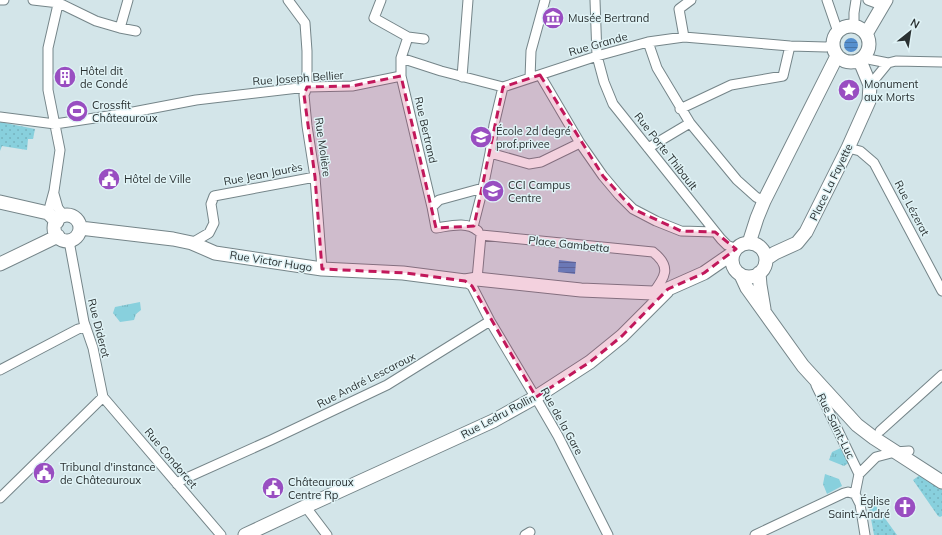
<svg xmlns="http://www.w3.org/2000/svg" width="942" height="535" font-family="Mulish,sans-serif">
	<style>
		.grass { fill: url(#grass-tufts) }
		.park { fill: url(#park-dots) }
		.water { fill: url(#water-rules) }
		.lines { fill: none; stroke-linecap: round; stroke-linejoin: round }
		.street-casing { stroke: #758589; stroke-width: 11 }
		.secondary-casing { stroke: #758589; stroke-width: 15 }
		.street { stroke: #fff; stroke-width: 9 }
		.secondary { stroke: #fff; stroke-width: 13 }
		.marked { fill: #c2185b; fill-opacity: 0.2; stroke: #c2185b; stroke-width: 3; stroke-dasharray: 8 5; stroke-linejoin: round }
		.labels { text-anchor: middle; dominant-baseline: central; stroke-width: 3; stroke-linejoin: round; paint-order: stroke }
		.poi-label { font-size: 11px; fill: #2a3132; stroke: #e0f3f6; text-anchor: start }
		.street-label { font-size: 11px; fill: #2a3132; stroke: #e0f3f6 }
	</style>
	<defs>
		<pattern id="grass-tufts" width="24" height="20" patternUnits="userSpaceOnUse"><rect width="24" height="20" fill="#88d0dd"/><path d="M3 7l-1-3M5 7V3M7 7l1-3M15 17l-1-3M17 17v-4M19 17l1-3" fill="none" stroke="#76b3be"/></pattern>
		<pattern id="park-dots" width="8" height="8" patternUnits="userSpaceOnUse"><rect width="8" height="8" fill="#88d0dd"/><path d="M2 2h.1M6 6h.1" fill="none" stroke="#76b3be" stroke-width="1.8" stroke-linecap="round"/></pattern>
		<pattern id="water-rules" width="6" height="5" patternUnits="userSpaceOnUse"><rect width="6" height="5" fill="#5690ce"/><path d="M0 2.5h6" fill="none" stroke="#4776a8"/></pattern>
	</defs>
	<rect width="100%" height="100%" fill="#d3e5e9"/>
	<path class="grass" d="M 140,302 L 141,310 L 136,314 L 134,320 L 120,322 L 113,313 L 115,307 Z
		M 843,447 L 850,462 L 844,466 L 829,460 L 832,452 Z
		M 825,474 L 839,479 L 842,486 L 827,494 L 823,484 Z"/>
	<path class="park" d="M 0,122 L 35,129 L 33,139 L 28,139 L 27,150 L 2,146 L 0,151 Z
		M 920,475 L 942,489 L 942,516 L 940,517 L 938,516 L 913,480 Z
		M 875,503 L 876,506 L 897,535 L 874,535 L 869,508 Z"/>
	<path class="water" d="M844 45a7 7 0 1 1 14 0a7 7 0 1 1-14 0Z
		M 559,260 L 576,262 L 575,274 L 558,272 Z"/>
	<g class="lines">
		<g class="street-casing">
			<path id="street" d="M 0,0 L 4,0
				M 33,0 L 59,3 L 96,21 L 120,28 L 136,31
				M 288,0 L 305,23 L 307,51 L 307,87 L 304,95 L 307,126 L 315,177 L 322,269
				M 381,0 L 374,18 L 408,37 L 424,39
				M 595,0 L 597,56 L 604,82 L 613,104 L 721,239 L 727,245 L 736,249
				M 827,0 L 838,32
				M 868,0 L 876,3
				M 854,26 L 854,13 L 856,0
				M 120,28 L 128,0
				M 408,37 L 401,58 L 401,76 L 432,207
				M 684,37 L 679,9 L 691,0
				M 648,42 L 657,68 L 690,123 L 737,180 L 756,197 L 764,201
				M 401,58 L 441,71 L 503,87 L 597,56 L 648,42 L 684,37 L 790,46 L 826,47 L 833,45
				M 863,58 L 888,63 L 896,61 L 942,62
				M 540,75 L 580,143 L 603,176 L 619,195 L 633,209 L 656,221 L 681,231 L 715,232
				M 462,77 L 468,0
				M 530,78 L 531,51 L 545,0
				M 870,85 L 888,63
				M 680,109 L 731,85 L 783,76 L 790,46
				M 0,117 L 55,124 L 128,113 L 196,100 L 307,87 L 352,86 L 401,76
				M 648,148 L 690,123
				M 848,148 L 860,151 L 874,163 L 942,291
				M 490,153 L 529,164 L 541,162 L 580,143
				M 54,194 L 58,208 L 64,216
				M 48,213 L 54,191 L 60,150 L 48,90 L 48,48 L 59,0
				M 473,227 L 483,188 L 490,153 L 494,125 L 503,87
				M 478,231 C 467,221 450,226 436,228 L 432,207 L 439,200 L 483,188
				M 481,235 L 653,252 C 672,267 665,277 653,293
				M 69,241 L 84,322 L 93,348 L 103,397 L 221,535
				M 192,243 L 209,233 L 214,223 L 211,204 L 214,196 L 315,177
				M 477,279 L 481,235
				M 465,281 L 472,286 L 490,321 L 540,405 L 558,436 L 608,535
				M 0,370 L 78,329 L 86,327
				M 816,385 L 859,474
				M 880,431 L 942,375
				M 177,484 L 182,480 L 271,440 L 387,385 L 490,321
				M 0,498 L 103,397
				M 305,506 L 327,535
				M 525,535 L 530,532
				M 755,535 L 844,493 L 848,492 L 855,494
				M 865,535 L 860,504 L 855,494 L 859,474 L 876,457 L 895,452 L 909,451"/>
		</g>
		<g class="secondary-casing">
			<path id="secondary" d="M833 44a18 18 0 1 1 36 0a18 18 0 1 1-36 0Z
				M 866,34 L 886,0
				M 0,202 L 48,213 L 57,222
				M54 228a13 13 0 1 1 26 0a13 13 0 1 1-26 0Z
				M 80,228 L 173,239 L 192,243 L 215,253 L 322,269 L 403,273 L 465,281 L 477,279 L 581,290 L 653,293 L 668,289 L 704,273 L 733,253
				M 749,243 L 757,218 L 764,201 L 837,56
				M732 260a17 17 0 1 1 34 0a17 17 0 1 1-34 0Z
				M 766,259 L 775,253 L 797,243 L 806,232 L 848,148 L 869,101 L 870,85 L 860,61
				M 0,264 L 58,236
				M 759,273 L 760,285 L 764,309
				M 741,275 L 747,288 L 803,366 L 857,425 L 874,438 L 942,482
				M 245,535 L 311,504 L 493,421 L 536,397 L 590,362 L 622,336 L 667,291"/>
		</g>
		<use href="#street" class="street"/>
		<use href="#secondary" class="secondary"/>
	</g>
	<path class="marked" d="M 540,75 L 603,176 L 633,209 L 681,231 L 715,232 L 736,249 L 704,273 L 668,289 L 622,336 L 590,362 L 536,397 L 472,286 L 465,281 L 406,273 L 322,269 L 315,177 L 304,95 L 307,87 L 352,86 L 401,76 L 436,228 L 474,226 L 503,87 Z"/>
	<defs>
		<g id="museum-disc" transform="scale(1.15)"><circle r="9.5" fill="#994ec1" stroke="#e0f3f6"/><path d="M0-6L6-3V-2H-6V-3ZM-5-1h2V3h-2ZM-1-1h2V3h-2ZM3-1h2V3H3ZM-6 4H6V6H-6Z" fill="#fff"/></g>
		<g id="building-disc" transform="scale(1.15)"><circle r="9.5" fill="#994ec1" stroke="#e0f3f6"/><path d="M-4-6H4V6H1V3H-1V6H-4ZM-2.5-4.3h1.7v1.8h-1.7ZM.8-4.3h1.7v1.8H.8ZM-2.5-1h1.7V.8h-1.7ZM.8-1h1.7V.8H.8Z" fill="#fff"/></g>
		<g id="sight-disc" transform="scale(1.15)"><circle r="9.5" fill="#994ec1" stroke="#e0f3f6"/><path d="M0-6L1.8-2.2L6-1.7L2.9 1.2L3.7 5.4L0 3.3L-3.7 5.4L-2.9 1.2L-6-1.7L-1.8-2.2Z" fill="#fff"/></g>
		<g id="stadium-disc" transform="scale(1.15)"><circle r="9.5" fill="#994ec1" stroke="#e0f3f6"/><path d="M0-5a6.5 5 0 1 0 0 10a6.5 5 0 1 0 0-10ZM-3.5-1.8h7v3.6h-7Z" fill="#fff"/></g>
		<g id="school-disc" transform="scale(1.15)"><circle r="9.5" fill="#994ec1" stroke="#e0f3f6"/><path d="M0-5L7-2L0 1L-7-2ZM-4 1L0 2.5L4 1V4Q0 6-4 4Z" fill="#fff"/></g>
		<g id="civic-disc" transform="scale(1.15)"><circle r="9.5" fill="#994ec1" stroke="#e0f3f6"/><path d="M-.6-6.5H3V-4.5H.6V-3L4-1V1h2V6H-6V1h2V-1L-.6-3ZM-1.2 2.5V6h2.4V2.5Z" fill="#fff"/></g>
		<g id="university-disc" transform="scale(1.15)"><circle r="9.5" fill="#994ec1" stroke="#e0f3f6"/><path d="M0-5L7-2L0 1L-7-2ZM-4 1L0 2.5L4 1V4Q0 6-4 4Z" fill="#fff"/></g>
		<g id="church-disc" transform="scale(1.15)"><circle r="9.5" fill="#994ec1" stroke="#e0f3f6"/><path d="M-1.2-6h2.4v3.5h3.3v2.4h-3.3V6h-2.4V-.1h-3.3v-2.4h3.3Z" fill="#fff"/></g>
	</defs>
	<g fill-rule="evenodd">
		<use href="#museum-disc" x="553" y="18"/>
		<use href="#building-disc" x="65" y="77"/>
		<use href="#sight-disc" x="849" y="90"/>
		<use href="#stadium-disc" x="77" y="111"/>
		<use href="#school-disc" x="481" y="137"/>
		<use href="#civic-disc" x="109" y="179"/>
		<use href="#university-disc" x="493" y="191"/>
		<use href="#civic-disc" x="44" y="473"/>
		<use href="#civic-disc" x="273" y="488"/>
		<use href="#church-disc" x="905" y="507"/>
	</g>
	<g class="labels">
		<g class="poi-label">
			<text x="568" y="18">Musée Bertrand</text>
			<text x="80" y="71">Hôtel dit<tspan x="80" dy="13">de Condé</tspan></text>
			<text x="864" y="84">Monument<tspan x="864" dy="13">aux Morts</tspan></text>
			<text x="92" y="105">Crossfit<tspan x="92" dy="13">Châteauroux</tspan></text>
			<text x="496" y="131">École 2d degré<tspan x="496" dy="13">prof.privee</tspan></text>
			<text x="124" y="179">Hôtel de Ville</text>
			<text x="508" y="185">CCI Campus<tspan x="508" dy="13">Centre</tspan></text>
			<text x="60" y="467">Tribunal d'instance<tspan x="60" dy="13">de Châteauroux</tspan></text>
			<text x="288" y="482">Châteauroux<tspan x="288" dy="13">Centre Rp</tspan></text>
			<text x="890" y="501" text-anchor="end">Église<tspan x="890" dy="13">Saint-André</tspan></text>
		</g>
		<g class="street-label">
			<text transform="translate(598 44) rotate(-16)">Rue Grande</text>
			<text transform="translate(298 78) rotate(-4)">Rue Joseph Bellier</text>
			<text transform="translate(426 130) rotate(77)">Rue Bertrand</text>
			<text transform="translate(323 147) rotate(82)">Rue Molière</text>
			<text transform="translate(666 151) rotate(52)">Rue Porte Thibault</text>
			<text transform="translate(263 174) rotate(-11)">Rue Jean Jaurès</text>
			<text transform="translate(831 182) rotate(-64)">Place La Fayette</text>
			<text transform="translate(912 208) rotate(62)">Rue Lézerat</text>
			<text transform="translate(569 244) rotate(6)">Place Gambetta</text>
			<text transform="translate(271 261) rotate(9)">Rue Victor Hugo</text>
			<text transform="translate(99 328) rotate(76)">Rue Diderot</text>
			<text transform="translate(366 380) rotate(-27)">Rue André Lescaroux</text>
			<text transform="translate(498 416) rotate(-28)">Rue Ledru Rollin</text>
			<text transform="translate(562 421) rotate(61)">Rue de la Gare</text>
			<text transform="translate(836 426) rotate(64)">Rue Saint-Luc</text>
			<text transform="translate(171 458) rotate(50)">Rue Condorcet</text>
		</g>
	</g>
	<g transform="translate(910 32) rotate(30)" stroke="#e0f3f6" stroke-width="3" paint-order="stroke">
	<path d="M0-3L7 15L0 10L-7 15Z" fill="#2a3132"/>
	<text y="-6" font-size="11" font-weight="bold" text-anchor="middle" fill="#2a3132">N</text>
	</g>
</svg>
